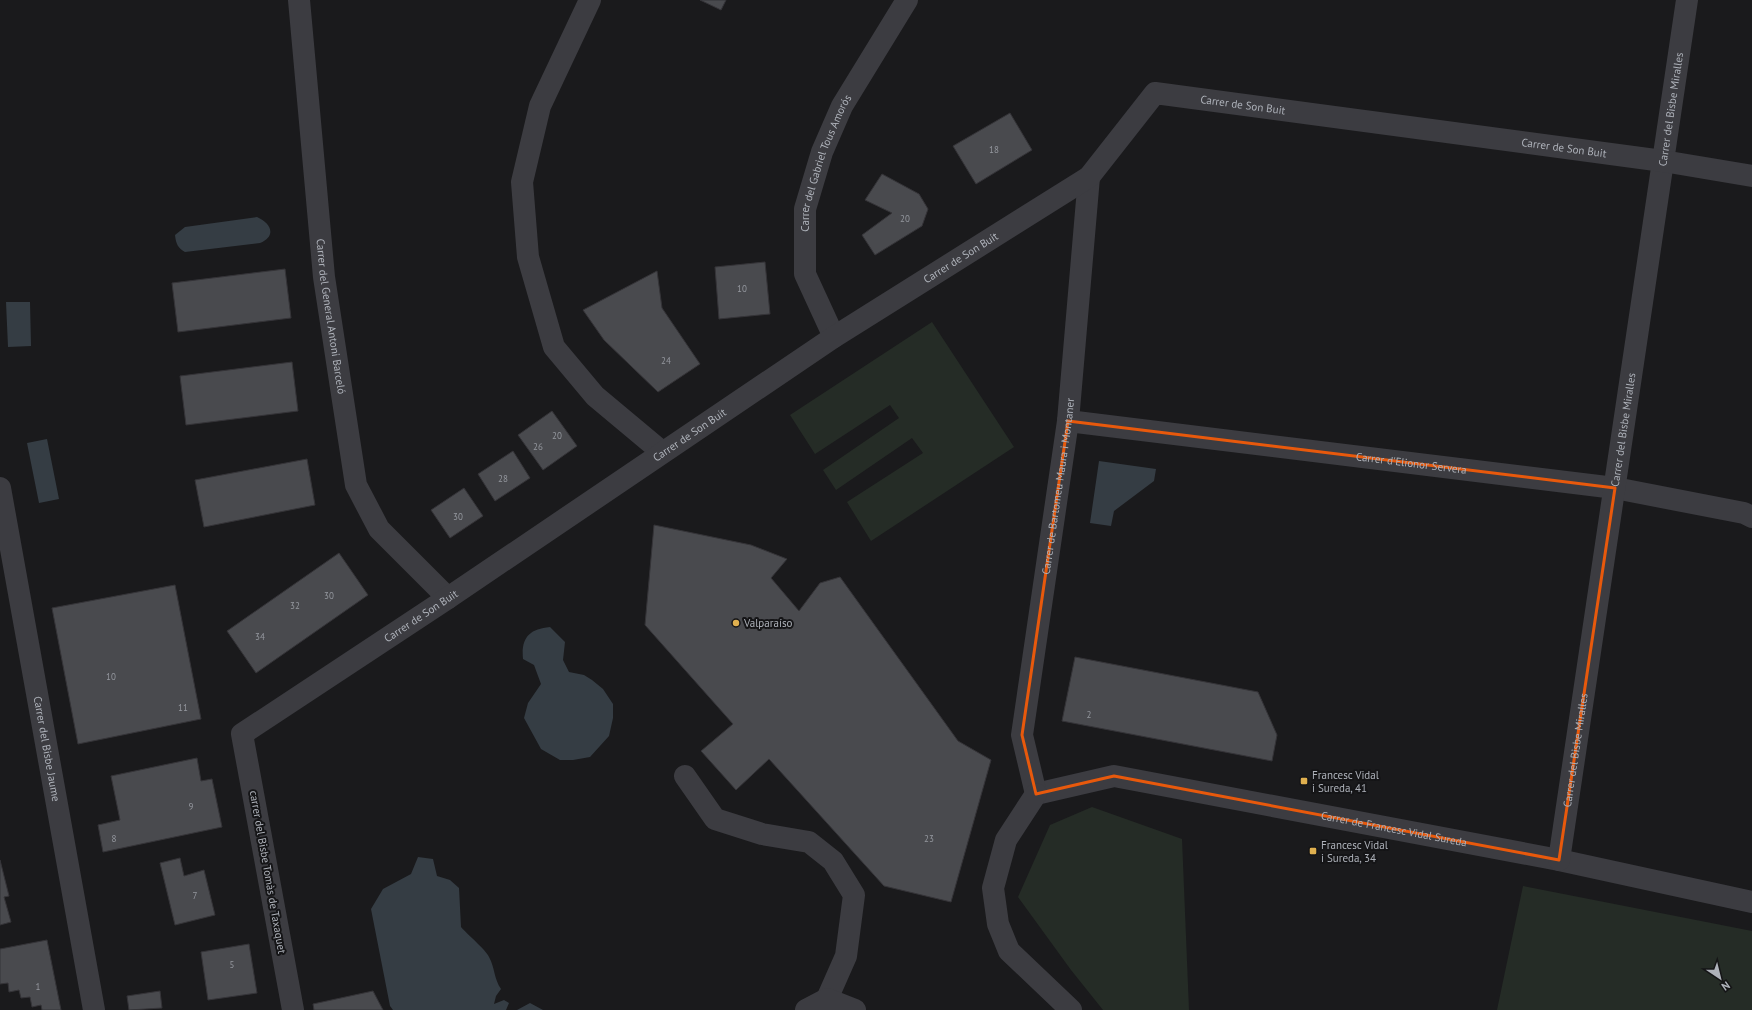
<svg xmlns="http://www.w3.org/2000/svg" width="1752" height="1010" font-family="'PT Sans',sans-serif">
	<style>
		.green { fill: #252c26 }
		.water { fill: #353d44 }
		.building { fill: #494a4e; stroke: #353438 }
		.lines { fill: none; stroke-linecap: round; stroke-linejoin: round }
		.minor { stroke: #3c3c41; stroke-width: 22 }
		.marked { fill: none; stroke: #e8590c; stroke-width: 3; stroke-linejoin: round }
		.poi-dot { fill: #e0b04f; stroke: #151517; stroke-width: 1.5 }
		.labels { text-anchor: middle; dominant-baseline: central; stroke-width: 4; stroke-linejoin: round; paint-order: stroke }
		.number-label { font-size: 9px; fill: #95989f }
		.street-label { font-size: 11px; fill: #aeb2ba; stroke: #151517 }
		.poi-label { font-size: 11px; fill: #aeb2ba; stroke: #151517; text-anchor: start }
	</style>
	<rect width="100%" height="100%" fill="#1a1a1c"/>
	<path class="green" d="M 932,322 L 1014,447 L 871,541 L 847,502 L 923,453 L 912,438 L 836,490 L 823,470 L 899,418 L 890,405 L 815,454 L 790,415 Z
		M 1092,807 L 1182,839 L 1189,1010 L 1103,1010 L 1071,970 L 1018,897 L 1050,825 Z
		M 1523,886 L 1752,931 L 1752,1010 L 1497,1010 Z"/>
	<path class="water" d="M 257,217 C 271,223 277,236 260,243 L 185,252 C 178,248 176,244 175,235 L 185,227 Z
		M 6,302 L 30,302 L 31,346 L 8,347 Z
		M 47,439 L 59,499 L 39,503 L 27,443 Z
		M 1099,461 L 1156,469 L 1154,481 L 1114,511 L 1111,526 L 1090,523 Z
		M 550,627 L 565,642 L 563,660 L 569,672 L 584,675 L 592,680 L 603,689 L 613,704 L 613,718 L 609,736 L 590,757 L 573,760 L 560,760 L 541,749 L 524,718 L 528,703 L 541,684 L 534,665 L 523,659 C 521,638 529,629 550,627 Z
		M 418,857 L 433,859 L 437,876 L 450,880 L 459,888 L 461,927 C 467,934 486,950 489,957 C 495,968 494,979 501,989 L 496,996 L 494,1004 L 504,1000 L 509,1003 L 506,1010 L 393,1010 L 390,1006 L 371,909 L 383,889 L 411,874 Z
		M 530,1003 L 543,1010 L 517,1010 Z"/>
	<path class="building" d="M 700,0 L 726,0 L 721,10 Z
		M 1010,113 L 1032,150 L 976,184 L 953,146 Z
		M 882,174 L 919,194 L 928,209 L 922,226 L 875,255 L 862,235 L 892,213 L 865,200 Z
		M 765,262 L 770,314 L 719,319 L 715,267 Z
		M 285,269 L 291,318 L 178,332 L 172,283 Z
		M 657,271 L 662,308 L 700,364 L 658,392 L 604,340 L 583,310 Z
		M 292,362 L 298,411 L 186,425 L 180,376 Z
		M 552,411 L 577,446 L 543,470 L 518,435 Z
		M 513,451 L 530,478 L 495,501 L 478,474 Z
		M 307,459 L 315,505 L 204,527 L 195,480 Z
		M 464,488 L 483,516 L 450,538 L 431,510 Z
		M 654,525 L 751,545 L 787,559 L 771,578 L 799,611 L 820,583 L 840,577 L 958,741 L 991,760 L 951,902 L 884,886 L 769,759 L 736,790 L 701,751 L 733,724 L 645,625 Z
		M 339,553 L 368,595 L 256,673 L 227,631 Z
		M 175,585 L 201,719 L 78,744 L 52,608 Z
		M 1075,657 L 1258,692 L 1277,735 L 1272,761 L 1062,721 Z
		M 197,758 L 201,781 L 212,779 L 222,827 L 103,852 L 98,825 L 120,820 L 111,776 Z
		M 180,858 L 184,876 L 204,870 L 215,915 L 175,925 L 160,863 Z
		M 0,860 L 9,896 L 4,897 L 11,922 L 0,925 Z
		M 47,940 L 61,1010 L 42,1010 L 41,1005 L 32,1007 L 30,997 L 21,998 L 19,990 L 9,992 L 8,983 L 0,984 L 0,949 Z
		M 249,944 L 257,993 L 208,1000 L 201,952 Z
		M 160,991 L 162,1008 L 129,1010 L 127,996 Z
		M 373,991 L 383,1010 L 314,1010 L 313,1004 Z"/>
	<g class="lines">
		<g class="minor">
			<path id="s1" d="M 299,0 L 324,277 L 356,485 L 379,529 L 448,598"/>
			<path d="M 590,0 L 540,106 L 522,182 L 528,257 L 554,347 L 595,396 L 662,452"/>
			<path id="s2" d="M 834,337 L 805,274 L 805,209 L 822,152 L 842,106 L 907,0"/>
			<path id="s3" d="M 1068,421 L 1615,488 L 1744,513 L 1752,517"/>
			<path id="s4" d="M 0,488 L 94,1010"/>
			<path d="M 685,776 L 715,819 L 762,834 L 809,842 L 833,861 L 854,895 L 846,956 L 827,999"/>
			<path id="s5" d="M 1036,794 L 1114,776 L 1559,860 L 1752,902"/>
			<path id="s6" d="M 1036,794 L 1022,735 L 1068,421 L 1089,177"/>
			<path d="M 1036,794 L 1006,840 L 993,888 L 998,924 L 1009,951 L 1071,1010"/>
			<path id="s7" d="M 1559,860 L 1687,0"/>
			<path id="s8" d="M 293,1010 L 242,734 L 448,598 L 834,337 L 1089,177 L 1155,93 L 1663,161 L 1752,176"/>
			<path d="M 806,1010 L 827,999 L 855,1010"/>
		</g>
	</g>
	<path class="marked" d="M 1068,421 L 1615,488 L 1559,860 L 1114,776 L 1036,794 L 1022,735 Z"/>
	<g class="poi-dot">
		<circle cx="736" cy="623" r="4"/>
		<rect x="1300" y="777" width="8" height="8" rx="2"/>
		<rect x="1309" y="847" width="8" height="8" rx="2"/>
	</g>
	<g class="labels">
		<g class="number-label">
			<text x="994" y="149">18</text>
			<text x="905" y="218">20</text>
			<text x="742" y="288">10</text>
			<text x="666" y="360">24</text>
			<text x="557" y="435">20</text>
			<text x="538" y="446">26</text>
			<text x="503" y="478">28</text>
			<text x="458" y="516">30</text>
			<text x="329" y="595">30</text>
			<text x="295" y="605">32</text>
			<text x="260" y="636">34</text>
			<text x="111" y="676">10</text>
			<text x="183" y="707">11</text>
			<text x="1089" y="714">2</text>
			<text x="191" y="806">9</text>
			<text x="114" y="838">8</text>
			<text x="929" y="838">23</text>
			<text x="195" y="895">7</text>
			<text x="232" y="964">5</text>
			<text x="38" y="986">1</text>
		</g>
		<g class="street-label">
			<text stroke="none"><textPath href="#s8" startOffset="1490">Carrer de Son Buit</textPath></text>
			<text stroke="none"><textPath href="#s7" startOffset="759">Carrer del Bisbe Miralles</textPath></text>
			<text stroke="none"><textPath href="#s8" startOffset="1814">Carrer de Son Buit</textPath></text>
			<text stroke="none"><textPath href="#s2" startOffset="184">Carrer del Gabriel Tous Amorós</textPath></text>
			<text stroke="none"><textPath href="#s8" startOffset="1143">Carrer de Son Buit</textPath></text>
			<text stroke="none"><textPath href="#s1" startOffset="318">Carrer del General Antoni Barceló</textPath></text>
			<text stroke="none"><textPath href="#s7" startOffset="435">Carrer del Bisbe Miralles</textPath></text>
			<text stroke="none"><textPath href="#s8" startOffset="819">Carrer de Son Buit</textPath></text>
			<text stroke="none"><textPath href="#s3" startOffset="346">Carrer d'Elionor Servera</textPath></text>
			<text stroke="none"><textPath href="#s6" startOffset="312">Carrer de Bartomeu Maura i Montaner</textPath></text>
			<text stroke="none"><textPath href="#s8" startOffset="495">Carrer de Son Buit</textPath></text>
			<text stroke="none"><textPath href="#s4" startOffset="265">Carrer del Bisbe Jaume</textPath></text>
			<text stroke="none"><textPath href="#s7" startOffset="111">Carrer del Bisbe Miralles</textPath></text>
			<text stroke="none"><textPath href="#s5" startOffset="365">Carrer de Francesc Vidal Sureda</textPath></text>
			<text transform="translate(268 872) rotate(80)">carrer del Bisbe Tomàs de Taxaquet</text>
		</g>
		<g class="poi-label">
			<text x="744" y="623">Valparaíso</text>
			<text x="1312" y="775">Francesc Vidal<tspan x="1312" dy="13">i Sureda, 41</tspan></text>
			<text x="1321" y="845">Francesc Vidal<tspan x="1321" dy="13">i Sureda, 34</tspan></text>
		</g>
	</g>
	<g transform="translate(1720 978) rotate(145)" stroke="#151517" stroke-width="3" paint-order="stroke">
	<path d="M0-3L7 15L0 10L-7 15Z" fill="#aeb2ba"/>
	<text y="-6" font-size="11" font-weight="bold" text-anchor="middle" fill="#aeb2ba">N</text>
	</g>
</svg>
